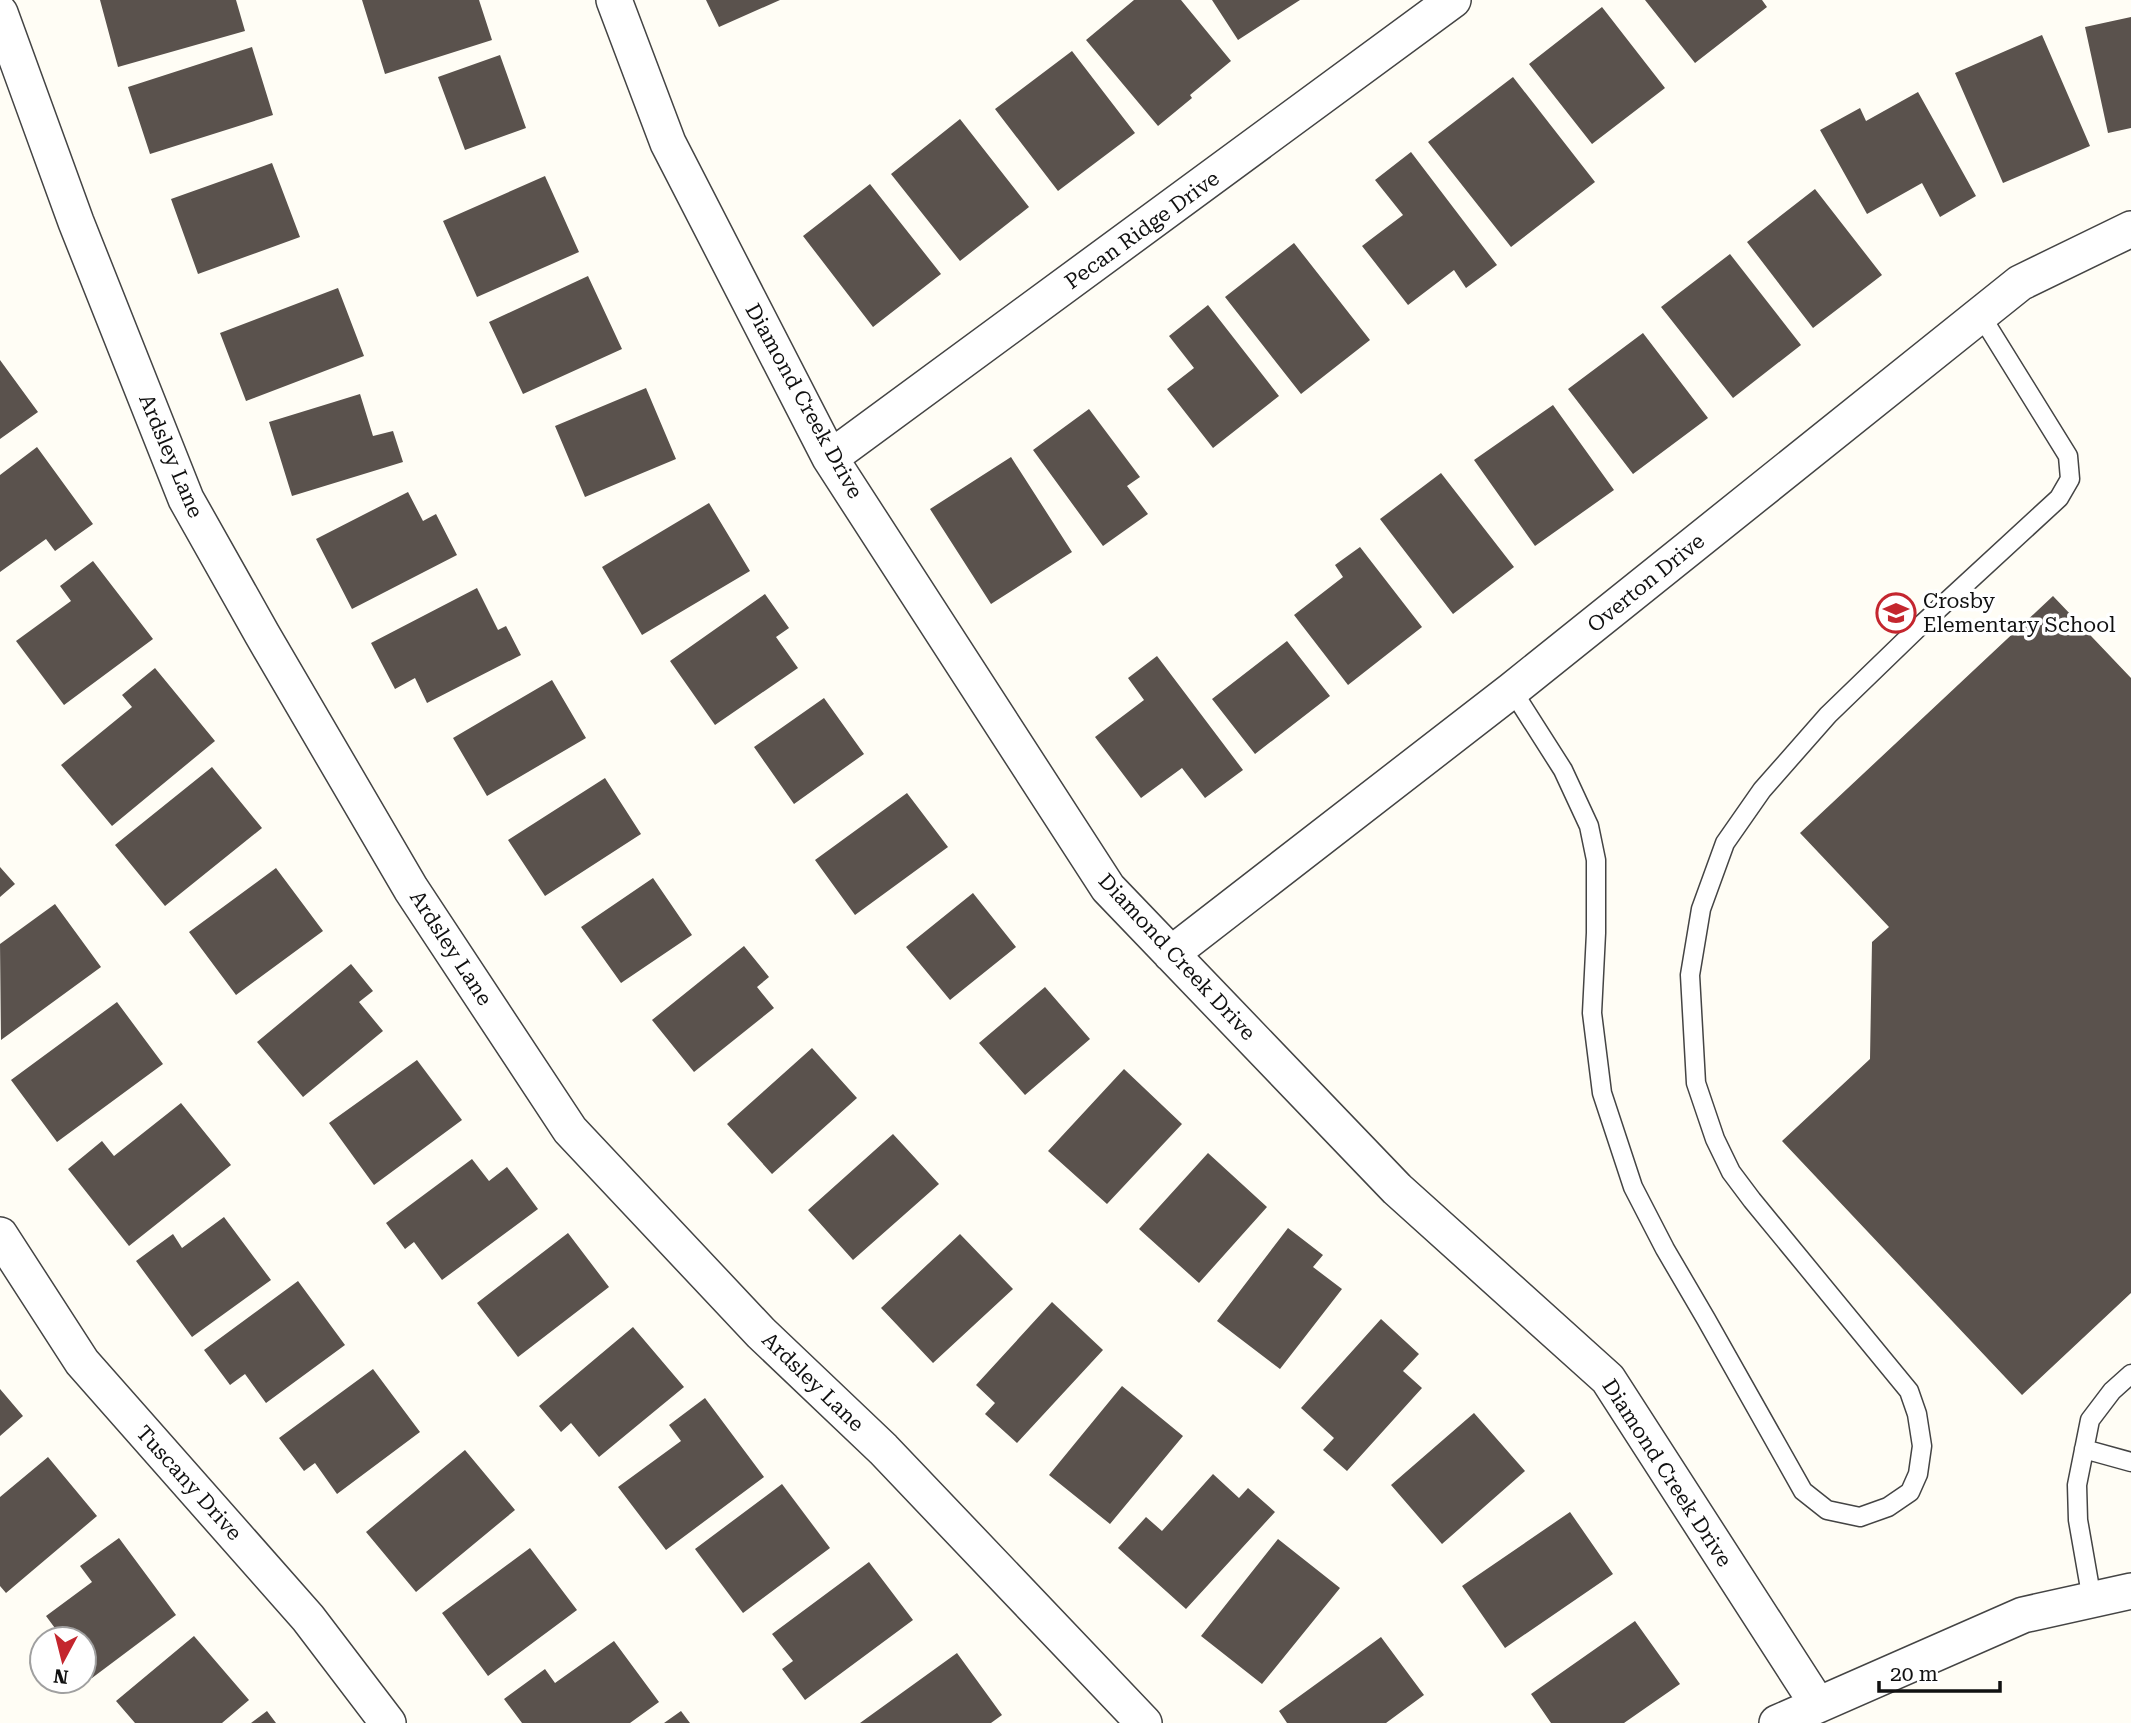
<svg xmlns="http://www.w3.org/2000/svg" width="2131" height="1723" font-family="'Roboto Serif',serif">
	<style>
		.building { fill: #5a524d }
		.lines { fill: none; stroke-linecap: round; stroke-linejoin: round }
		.service-casing { stroke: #444; stroke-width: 21 }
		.minor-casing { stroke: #444; stroke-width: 38 }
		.service { stroke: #fff; stroke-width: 18 }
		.minor { stroke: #fff; stroke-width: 35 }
		.labels { text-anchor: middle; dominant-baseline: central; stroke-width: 7; stroke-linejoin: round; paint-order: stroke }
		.street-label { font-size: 21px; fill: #111; stroke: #fff }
		.poi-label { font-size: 21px; fill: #111; stroke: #fff; text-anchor: start }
	</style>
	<rect width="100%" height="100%" fill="#fffdf5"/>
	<path class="building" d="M 100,0 L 236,0 L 245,31 L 118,67 Z
		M 362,0 L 479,0 L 492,40 L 385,74 Z
		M 706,0 L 780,0 L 719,27 Z
		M 1134,0 L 1181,0 L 1231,61 L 1190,95 L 1192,98 L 1158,126 L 1086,40 Z
		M 1212,0 L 1300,0 L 1238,40 Z
		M 1645,0 L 1762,0 L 1767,7 L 1695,63 Z
		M 1602,7 L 1665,88 L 1592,144 L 1529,64 Z
		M 2131,17 L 2131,128 L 2108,133 L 2085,27 Z
		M 2042,35 L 2090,146 L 2003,183 L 1955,73 Z
		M 252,47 L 273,115 L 150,154 L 128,87 Z
		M 1072,51 L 1135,133 L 1058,191 L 995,109 Z
		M 500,55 L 526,128 L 465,150 L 438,77 Z
		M 1513,77 L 1595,182 L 1511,247 L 1428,142 Z
		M 1918,92 L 1976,196 L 1940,217 L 1922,183 L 1867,214 L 1820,130 L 1860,108 L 1866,121 Z
		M 960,119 L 1029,207 L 960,261 L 891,174 Z
		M 1411,152 L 1497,265 L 1466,288 L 1454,270 L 1408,305 L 1362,246 L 1403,215 L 1375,180 Z
		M 272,163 L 300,237 L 198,274 L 171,199 Z
		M 545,176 L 579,252 L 477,297 L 443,221 Z
		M 870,184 L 941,274 L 873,327 L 803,236 Z
		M 1815,189 L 1882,275 L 1813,328 L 1747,242 Z
		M 1294,243 L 1370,340 L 1301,394 L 1225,297 Z
		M 1730,254 L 1801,345 L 1733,398 L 1661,307 Z
		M 588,276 L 622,349 L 523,394 L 489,322 Z
		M 338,288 L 364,356 L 246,401 L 220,333 Z
		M 1208,305 L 1279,396 L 1213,448 L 1167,389 L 1194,368 L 1169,336 Z
		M 1643,333 L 1708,418 L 1633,474 L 1568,389 Z
		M 0,360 L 38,412 L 0,439 Z
		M 646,388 L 676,459 L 585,497 L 555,426 Z
		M 360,394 L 373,436 L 393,431 L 403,462 L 292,496 L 269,422 Z
		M 1553,405 L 1614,490 L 1535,546 L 1474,460 Z
		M 1089,409 L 1140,477 L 1127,486 L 1148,514 L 1103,546 L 1033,450 Z
		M 37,447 L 93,524 L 55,551 L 46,539 L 0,572 L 0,475 Z
		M 1011,457 L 1072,552 L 991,604 L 930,509 Z
		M 1441,473 L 1514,567 L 1453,614 L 1380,519 Z
		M 408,492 L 423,521 L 436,514 L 457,555 L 352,609 L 316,539 Z
		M 709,503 L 750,571 L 642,635 L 602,567 Z
		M 1360,547 L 1422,627 L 1348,685 L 1294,615 L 1343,577 L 1335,565 Z
		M 93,561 L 153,639 L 64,705 L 16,641 L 71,601 L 60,586 Z
		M 477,588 L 498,630 L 506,626 L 521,655 L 427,703 L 415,678 L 395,689 L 371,643 Z
		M 765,594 L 789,628 L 776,637 L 798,668 L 715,725 L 670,661 Z
		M 2053,596 L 2131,678 L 2131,1293 L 2022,1395 L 1782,1141 L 1870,1059 L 1872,942 L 1889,927 L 1800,833 Z
		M 1287,641 L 1330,696 L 1255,754 L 1212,699 Z
		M 1157,656 L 1243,770 L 1205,798 L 1182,768 L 1141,798 L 1095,737 L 1144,700 L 1128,678 Z
		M 155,668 L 215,741 L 112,826 L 61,765 L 132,707 L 122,695 Z
		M 552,680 L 586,738 L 487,796 L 453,738 Z
		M 824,698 L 864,754 L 794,804 L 754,747 Z
		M 212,767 L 262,828 L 165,906 L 115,845 Z
		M 605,778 L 641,834 L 545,896 L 508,840 Z
		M 907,793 L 948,847 L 855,915 L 815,860 Z
		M 0,867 L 15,884 L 0,897 Z
		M 276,868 L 323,931 L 236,995 L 189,932 Z
		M 653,878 L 692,935 L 621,983 L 581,927 Z
		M 973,893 L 1016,947 L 950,1000 L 906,947 Z
		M 55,904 L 101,967 L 1,1040 L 0,944 Z
		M 744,946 L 769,977 L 757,987 L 774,1008 L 694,1072 L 652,1020 Z
		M 351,964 L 373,991 L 359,1002 L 383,1031 L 303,1097 L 257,1042 Z
		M 1045,987 L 1090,1039 L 1025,1095 L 979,1043 Z
		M 117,1002 L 163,1064 L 57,1142 L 11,1080 Z
		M 812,1048 L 857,1098 L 772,1174 L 727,1124 Z
		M 417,1060 L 462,1120 L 374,1185 L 329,1123 Z
		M 1124,1069 L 1182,1124 L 1107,1204 L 1048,1151 Z
		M 181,1103 L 231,1165 L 129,1246 L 68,1169 L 102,1141 L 114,1156 Z
		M 893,1134 L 939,1184 L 853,1260 L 808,1210 Z
		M 1208,1153 L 1267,1207 L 1199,1283 L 1139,1229 Z
		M 472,1159 L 489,1181 L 507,1167 L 538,1209 L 442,1280 L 414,1242 L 405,1249 L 386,1223 Z
		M 224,1217 L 271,1280 L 192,1337 L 136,1261 L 173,1234 L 182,1248 Z
		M 1288,1228 L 1323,1255 L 1313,1267 L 1342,1289 L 1280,1369 L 1217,1321 Z
		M 568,1233 L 609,1287 L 518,1357 L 477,1303 Z
		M 960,1234 L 1013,1289 L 933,1363 L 881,1308 Z
		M 298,1281 L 345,1345 L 266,1403 L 245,1374 L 230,1385 L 204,1350 Z
		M 1052,1302 L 1103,1350 L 1017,1443 L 985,1414 L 995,1403 L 976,1385 Z
		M 1381,1319 L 1419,1354 L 1403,1371 L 1422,1388 L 1347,1471 L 1323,1450 L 1334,1438 L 1301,1408 Z
		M 633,1327 L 684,1387 L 599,1457 L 571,1423 L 561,1432 L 539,1406 Z
		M 373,1369 L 420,1432 L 337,1494 L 315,1463 L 304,1471 L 279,1438 Z
		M 1122,1386 L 1183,1436 L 1110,1524 L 1049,1475 Z
		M 0,1389 L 23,1416 L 0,1436 Z
		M 705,1398 L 764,1477 L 666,1550 L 618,1487 L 681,1441 L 669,1425 Z
		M 1474,1413 L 1525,1471 L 1442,1544 L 1391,1485 Z
		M 465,1450 L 515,1510 L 416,1592 L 366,1532 Z
		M 48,1457 L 97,1516 L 6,1593 L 0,1586 L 0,1497 Z
		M 1213,1474 L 1239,1498 L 1248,1488 L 1275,1512 L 1186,1609 L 1118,1548 L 1146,1517 L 1162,1531 Z
		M 782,1484 L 830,1548 L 743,1613 L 695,1549 Z
		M 1570,1512 L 1613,1574 L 1505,1648 L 1462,1586 Z
		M 119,1538 L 176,1615 L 92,1678 L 84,1667 L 84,1639 L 63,1639 L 46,1616 L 92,1582 L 80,1566 Z
		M 1278,1539 L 1340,1588 L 1262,1684 L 1201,1636 Z
		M 530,1548 L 577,1610 L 488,1676 L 442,1613 Z
		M 869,1562 L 913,1620 L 805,1700 L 782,1669 L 793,1661 L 772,1634 Z
		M 1635,1621 L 1680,1684 L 1624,1723 L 1551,1723 L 1531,1694 Z
		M 194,1636 L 249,1700 L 222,1723 L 135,1723 L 116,1701 Z
		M 1381,1637 L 1424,1695 L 1386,1723 L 1287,1723 L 1279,1711 Z
		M 614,1641 L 659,1702 L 630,1723 L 522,1723 L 504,1699 L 545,1669 L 555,1683 Z
		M 957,1653 L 1002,1715 L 991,1723 L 860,1723 Z
		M 267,1711 L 276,1723 L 251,1723 Z
		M 681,1711 L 690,1723 L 664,1723 Z"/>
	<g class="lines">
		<g class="service-casing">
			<path id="service" d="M 1512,690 L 1563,770 L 1589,826 L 1596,860 L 1596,933 L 1592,1013 L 1602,1093 L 1633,1187 L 1665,1249 L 1706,1319 L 1803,1491 L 1827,1510 L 1860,1517 L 1888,1507 L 1910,1492 L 1918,1474 L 1922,1446 L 1917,1414 L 1909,1391 L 1752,1200 L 1731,1172 L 1715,1139 L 1696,1083 L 1690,975 L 1701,909 L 1725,843 L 1762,790 L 1828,715 L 1920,626 L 2059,498 L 2070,479 L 2068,456 L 1980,314
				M 2084,1449 L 2131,1462
				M 2092,1600 L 2078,1520 L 2077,1485 L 2090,1420 L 2112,1391 L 2131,1374"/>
		</g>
		<g class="minor-casing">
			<path id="minor" d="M 614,0 L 668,143 L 830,458 L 1108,888 L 1397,1189 L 1608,1379 L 1818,1705
				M 0,13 L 76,222 L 186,499 L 262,634 L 411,889 L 570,1130 L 761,1333 L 883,1449 L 1144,1723
				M 830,458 L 1453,0
				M 1171,954 L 1512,690 L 2020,283 L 2131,229
				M 0,1235 L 82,1362 L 308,1618 L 388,1723
				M 1777,1723 L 2023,1615 L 2131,1591"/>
		</g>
		<use href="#service" class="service"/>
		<use href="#minor" class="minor"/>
	</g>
	<defs>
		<g id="school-ring" transform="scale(2.0125)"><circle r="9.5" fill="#fff" stroke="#c4262e" stroke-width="1.5"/><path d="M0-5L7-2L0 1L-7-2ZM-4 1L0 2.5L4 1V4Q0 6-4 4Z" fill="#c4262e"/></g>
	</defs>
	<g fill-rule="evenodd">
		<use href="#school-ring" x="1896" y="613"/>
	</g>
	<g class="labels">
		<g class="street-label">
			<text transform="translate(1142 230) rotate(-36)">Pecan Ridge Drive</text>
			<text transform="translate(804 401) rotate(61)">Diamond Creek Drive</text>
			<text transform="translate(171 456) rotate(67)">Ardsley Lane</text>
			<text transform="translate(1646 583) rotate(-39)">Overton Drive</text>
			<text transform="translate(451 948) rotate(57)">Ardsley Lane</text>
			<text transform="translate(1177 957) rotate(47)">Diamond Creek Drive</text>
			<text transform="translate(813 1382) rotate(44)">Ardsley Lane</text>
			<text transform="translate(1667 1473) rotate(57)">Diamond Creek Drive</text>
			<text transform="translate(189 1483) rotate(48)">Tuscany Drive</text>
		</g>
		<g class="poi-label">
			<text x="1923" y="601">Crosby<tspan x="1923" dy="24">Elementary School</tspan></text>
		</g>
	</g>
	<g transform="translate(63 1660) rotate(187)"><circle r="33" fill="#ffffff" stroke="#a0a0a0" stroke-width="2"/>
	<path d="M0-5L12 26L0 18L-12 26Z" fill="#c4262e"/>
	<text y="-10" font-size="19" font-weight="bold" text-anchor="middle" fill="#111111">N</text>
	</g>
	<path d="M1879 1681v10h121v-10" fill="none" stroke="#111111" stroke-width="3.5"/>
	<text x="1890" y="1681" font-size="21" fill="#111111" stroke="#ffffff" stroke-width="5" paint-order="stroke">20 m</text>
</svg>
